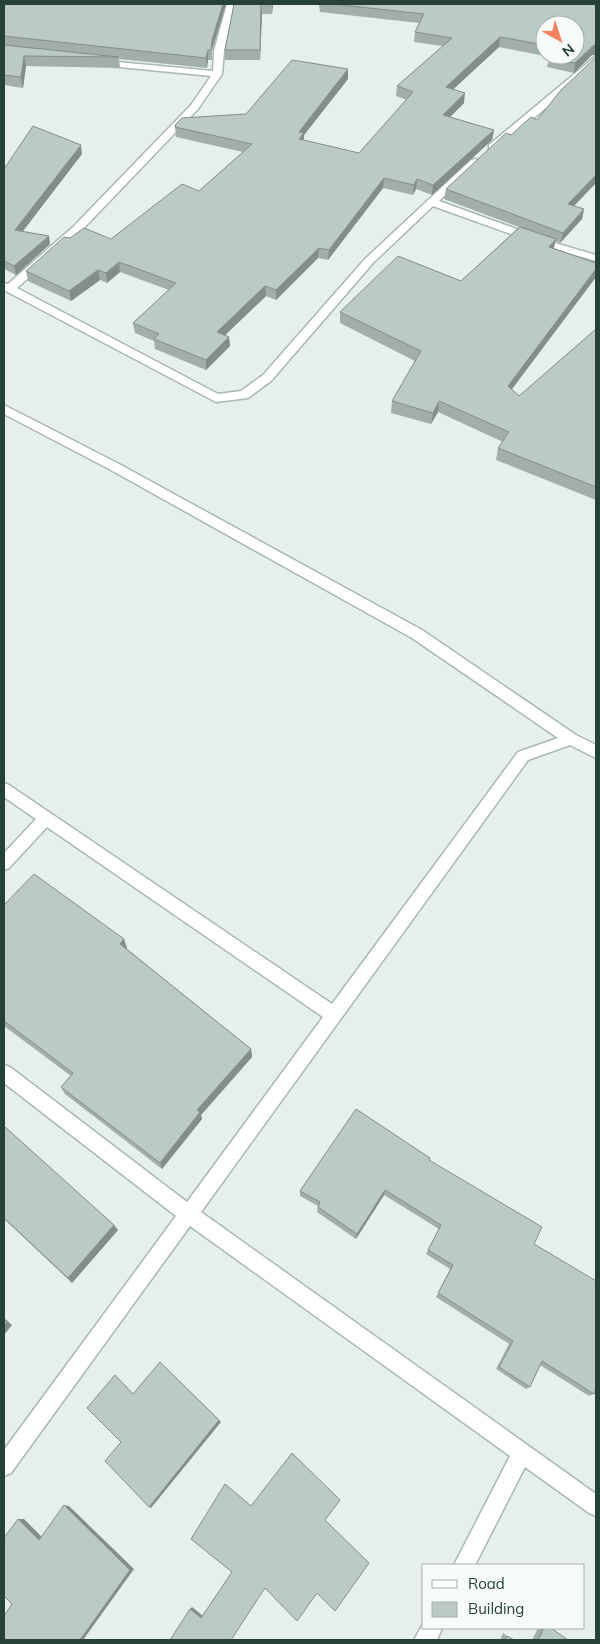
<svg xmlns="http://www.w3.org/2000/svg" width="600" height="1644" font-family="Mulish,sans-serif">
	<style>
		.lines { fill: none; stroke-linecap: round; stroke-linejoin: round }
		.street-casing { stroke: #a8b8b2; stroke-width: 3 }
		.street { fill: #fff; fill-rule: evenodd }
		.wall { fill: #a1aea9; fill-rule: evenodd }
		.shaded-wall { fill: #838d89 }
		.building { fill: #bbcac4; stroke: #838d89 }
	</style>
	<rect width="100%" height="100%" fill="#e6efeb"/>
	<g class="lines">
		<g class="street-casing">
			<path id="street" d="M 227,4 L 235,4 L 224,51 L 222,74 L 198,109 L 81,231 L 17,288 L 218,394 L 241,391 L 263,375 L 365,259 L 471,160 L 475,159 L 480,162 L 439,201 L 558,244 L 596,255 L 596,261 L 550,248 L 433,206 L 373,263 L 271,381 L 248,398 L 216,402 L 4,290 L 4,283 L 8,284 L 73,227 L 191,105 L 211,76 L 99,65 L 94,62 L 96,60 L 213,71 L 214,51 Z
				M 596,56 L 596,64 L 571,88 L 495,149 L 489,149 L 489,145 Z
				M 4,405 L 119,464 L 422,630 L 576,735 L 596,745 L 596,758 L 570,745 L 528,760 L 201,1212 L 596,1494 L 596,1516 L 589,1513 L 525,1467 L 475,1565 L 454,1565 L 510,1456 L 190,1226 L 11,1473 L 4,1476 L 4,1450 L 176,1216 L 4,1083 L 4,1065 L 10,1067 L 187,1202 L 323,1017 L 47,827 L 9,868 L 4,870 L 4,853 L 36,819 L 4,797 L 4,783 L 9,785 L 332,1004 L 518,752 L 558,738 L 412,638 L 111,470 L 4,414 Z
				M 424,1622 L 424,1628 L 442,1628 L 437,1640 L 414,1640 Z"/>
		</g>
		<use href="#street" class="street"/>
	</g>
	<path class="wall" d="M 4,4 L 226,4 L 212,50 L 212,60 L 208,60 L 207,68 L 119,59 L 120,68 L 26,66 L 23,88 L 4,85 Z
		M 234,4 L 273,4 L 272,14 L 262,14 L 260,60 L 225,60 L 225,50 Z
		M 319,4 L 596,4 L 596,55 L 592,55 L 574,73 L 547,67 L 550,57 L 499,47 L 453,89 L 464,103 L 450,117 L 494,130 L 492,140 L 432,195 L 416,189 L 413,195 L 383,188 L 328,260 L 318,258 L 276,300 L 266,296 L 225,335 L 229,337 L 230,346 L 206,370 L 155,349 L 154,341 L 135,333 L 133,323 L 169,290 L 120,272 L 107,283 L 100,280 L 71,301 L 28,281 L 26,271 L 70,238 L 111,239 L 199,191 L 243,152 L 176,137 L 175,127 L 246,114 L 348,69 L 348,79 L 304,135 L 304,140 L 359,153 L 407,100 L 396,96 L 397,86 L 443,46 L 414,42 L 415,32 L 419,23 L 320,12 ZM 545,25 L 575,55 L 545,55 Z
		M 596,57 L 596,183 L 574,206 L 584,209 L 582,219 L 560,243 L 555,241 L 554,248 L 596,263 L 596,277 L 512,389 L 519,396 L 596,329 L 596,500 L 496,460 L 498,448 L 503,442 L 438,412 L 431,424 L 391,413 L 392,401 L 415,361 L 340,323 L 340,312 L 461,281 L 519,227 L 444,199 L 446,189 L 511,135 L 537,120 Z
		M 82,154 L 22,231 L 50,244 L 16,275 L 4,269 L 4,169 Z
		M 4,905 L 124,939 L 127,949 L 251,1049 L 252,1057 L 201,1115 L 202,1119 L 162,1169 L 65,1094 L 61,1087 L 71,1076 L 4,1026 Z
		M 4,1126 L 118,1230 L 72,1283 L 4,1219 Z
		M 430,1158 L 430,1160 L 534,1244 L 594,1394 L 589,1396 L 540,1365 L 530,1387 L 526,1389 L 496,1369 L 509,1344 L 436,1297 L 450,1269 L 426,1254 L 439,1229 L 384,1195 L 356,1239 L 317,1212 L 318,1206 L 300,1196 L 300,1191 Z
		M 538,1628 L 551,1628 L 568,1640 L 532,1640 Z
		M 503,1633 L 507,1636 L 514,1640 L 500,1640 Z"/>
	<path class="shaded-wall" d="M 223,4 L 226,4 L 212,50 L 212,60 L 212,40 Z
		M 261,4 L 262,14 L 260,60 L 260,50 Z
		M 272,4 L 273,4 L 272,14 Z
		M 500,37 L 499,47 L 445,97 L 446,87 Z
		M 594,45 L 596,45 L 596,55 L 592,55 L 574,73 L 575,63 Z
		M 208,50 L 208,60 L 207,68 L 206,58 Z
		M 24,56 L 26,66 L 23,88 L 21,77 Z
		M 348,69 L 348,79 L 304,135 L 304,143 L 299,149 L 299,132 Z
		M 465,93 L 464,103 L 442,125 L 443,115 Z
		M 494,130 L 492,140 L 432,195 L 433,185 Z
		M 81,145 L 82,154 L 17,239 L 15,230 Z
		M 596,175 L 596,183 L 566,214 L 568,204 Z
		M 384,178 L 383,188 L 328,260 L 329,250 Z
		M 417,179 L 416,189 L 413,195 L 414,185 Z
		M 584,209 L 582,219 L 560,243 L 563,233 Z
		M 49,236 L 50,244 L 16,275 L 14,266 Z
		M 556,239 L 553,251 L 549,247 Z
		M 319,248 L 318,258 L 276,300 L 276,290 Z
		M 119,262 L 120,272 L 107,283 L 106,273 Z
		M 596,269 L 596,277 L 506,397 L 508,386 Z
		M 98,270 L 100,280 L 71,301 L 69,291 Z
		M 265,286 L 266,296 L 218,342 L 217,332 Z
		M 229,337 L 230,346 L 206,370 L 206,360 Z
		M 439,401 L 438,412 L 431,424 L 433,413 Z
		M 124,939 L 127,948 L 123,953 L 120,944 Z
		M 251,1049 L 252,1057 L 201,1115 L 202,1119 L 162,1169 L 160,1163 L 197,1110 Z
		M 385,1190 L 384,1195 L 356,1239 L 357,1234 Z
		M 114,1225 L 118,1230 L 72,1283 L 68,1278 Z
		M 4,1318 L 12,1325 L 4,1335 Z
		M 219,1420 L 221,1422 L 151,1508 L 149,1507 Z
		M 64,1505 L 69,1506 L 134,1569 L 83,1640 L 80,1640 Z
		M 18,1519 L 24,1519 L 44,1539 L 39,1540 Z
		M 192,1607 L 203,1616 L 201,1618 L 190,1609 Z"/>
	<path class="building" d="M 4,4 L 223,4 L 212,40 L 211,50 L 208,50 L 206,58 L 4,36 Z
		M 234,4 L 261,4 L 260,50 L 225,50 Z
		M 333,4 L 596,4 L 596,45 L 594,45 L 575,63 L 549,58 L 550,55 L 575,55 L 575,25 L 545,25 L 545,45 L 500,37 L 446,87 L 465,93 L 443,115 L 494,130 L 433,185 L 417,179 L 414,185 L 384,178 L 329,250 L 319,248 L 276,290 L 265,286 L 217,332 L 229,337 L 206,360 L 154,339 L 159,334 L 133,323 L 176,283 L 119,262 L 106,273 L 98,270 L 69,291 L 26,271 L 64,237 L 70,238 L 84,228 L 111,239 L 182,184 L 199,191 L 252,144 L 175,127 L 176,124 L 182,118 L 246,114 L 292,60 L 348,69 L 299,132 L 304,133 L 299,139 L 359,153 L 413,92 L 397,86 L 452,38 L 415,32 L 424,14 Z
		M 4,45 L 118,57 L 24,56 L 21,77 L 4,75 Z
		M 596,57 L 596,175 L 568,204 L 584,209 L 563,233 L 446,189 L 506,133 L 511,135 L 531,117 L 537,120 L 561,90 Z
		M 33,126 L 81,145 L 15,230 L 49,236 L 14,266 L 4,261 L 4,169 Z
		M 520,227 L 556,239 L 549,247 L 596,263 L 596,269 L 508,386 L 519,396 L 596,329 L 596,487 L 498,448 L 509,432 L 439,401 L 433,413 L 392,401 L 421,351 L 340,312 L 398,256 L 461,281 Z
		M 34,874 L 124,939 L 120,944 L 251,1049 L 197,1110 L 200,1112 L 160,1163 L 61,1087 L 73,1073 L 4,1021 L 4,905 Z
		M 356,1109 L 430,1158 L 429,1160 L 542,1227 L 534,1244 L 596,1281 L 596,1388 L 594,1394 L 542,1361 L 530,1387 L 499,1367 L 513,1341 L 438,1293 L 453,1265 L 428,1250 L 441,1225 L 385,1190 L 357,1234 L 318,1207 L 320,1202 L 300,1191 Z
		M 4,1126 L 114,1225 L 68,1278 L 4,1218 Z
		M 4,1319 L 7,1322 L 4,1326 Z
		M 160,1362 L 219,1420 L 149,1507 L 105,1461 L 121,1442 L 87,1408 L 115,1375 L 133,1394 Z
		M 292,1453 L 340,1500 L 325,1520 L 369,1563 L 335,1611 L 317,1593 L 297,1621 L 265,1588 L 231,1640 L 170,1640 L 190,1609 L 201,1618 L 232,1572 L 191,1539 L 225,1484 L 251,1506 Z
		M 64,1505 L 130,1570 L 80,1640 L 4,1640 L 4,1616 L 12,1604 L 4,1596 L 4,1538 L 18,1519 L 39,1540 Z
		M 544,1628 L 551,1628 L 568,1640 L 538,1640 Z
		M 507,1636 L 514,1640 L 505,1640 Z"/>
	<rect width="600" height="1644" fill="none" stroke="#24423a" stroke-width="10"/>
	<rect x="422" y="1564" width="162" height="65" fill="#f7fbf9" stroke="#a3b1ad"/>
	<rect x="432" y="1580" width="25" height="8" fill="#ffffff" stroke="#a3b1ad"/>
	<text x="468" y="1589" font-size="15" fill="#24423a">Road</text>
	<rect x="432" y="1602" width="25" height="15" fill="#bbcac4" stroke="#a3b1ad"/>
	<text x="468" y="1614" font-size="15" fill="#24423a">Building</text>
	<g transform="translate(560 40) rotate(141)"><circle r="24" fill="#f7fbf9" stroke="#a3b1ad"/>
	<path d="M0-4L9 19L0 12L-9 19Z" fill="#f4845f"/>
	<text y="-8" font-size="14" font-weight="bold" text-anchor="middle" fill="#24423a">N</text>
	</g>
</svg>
